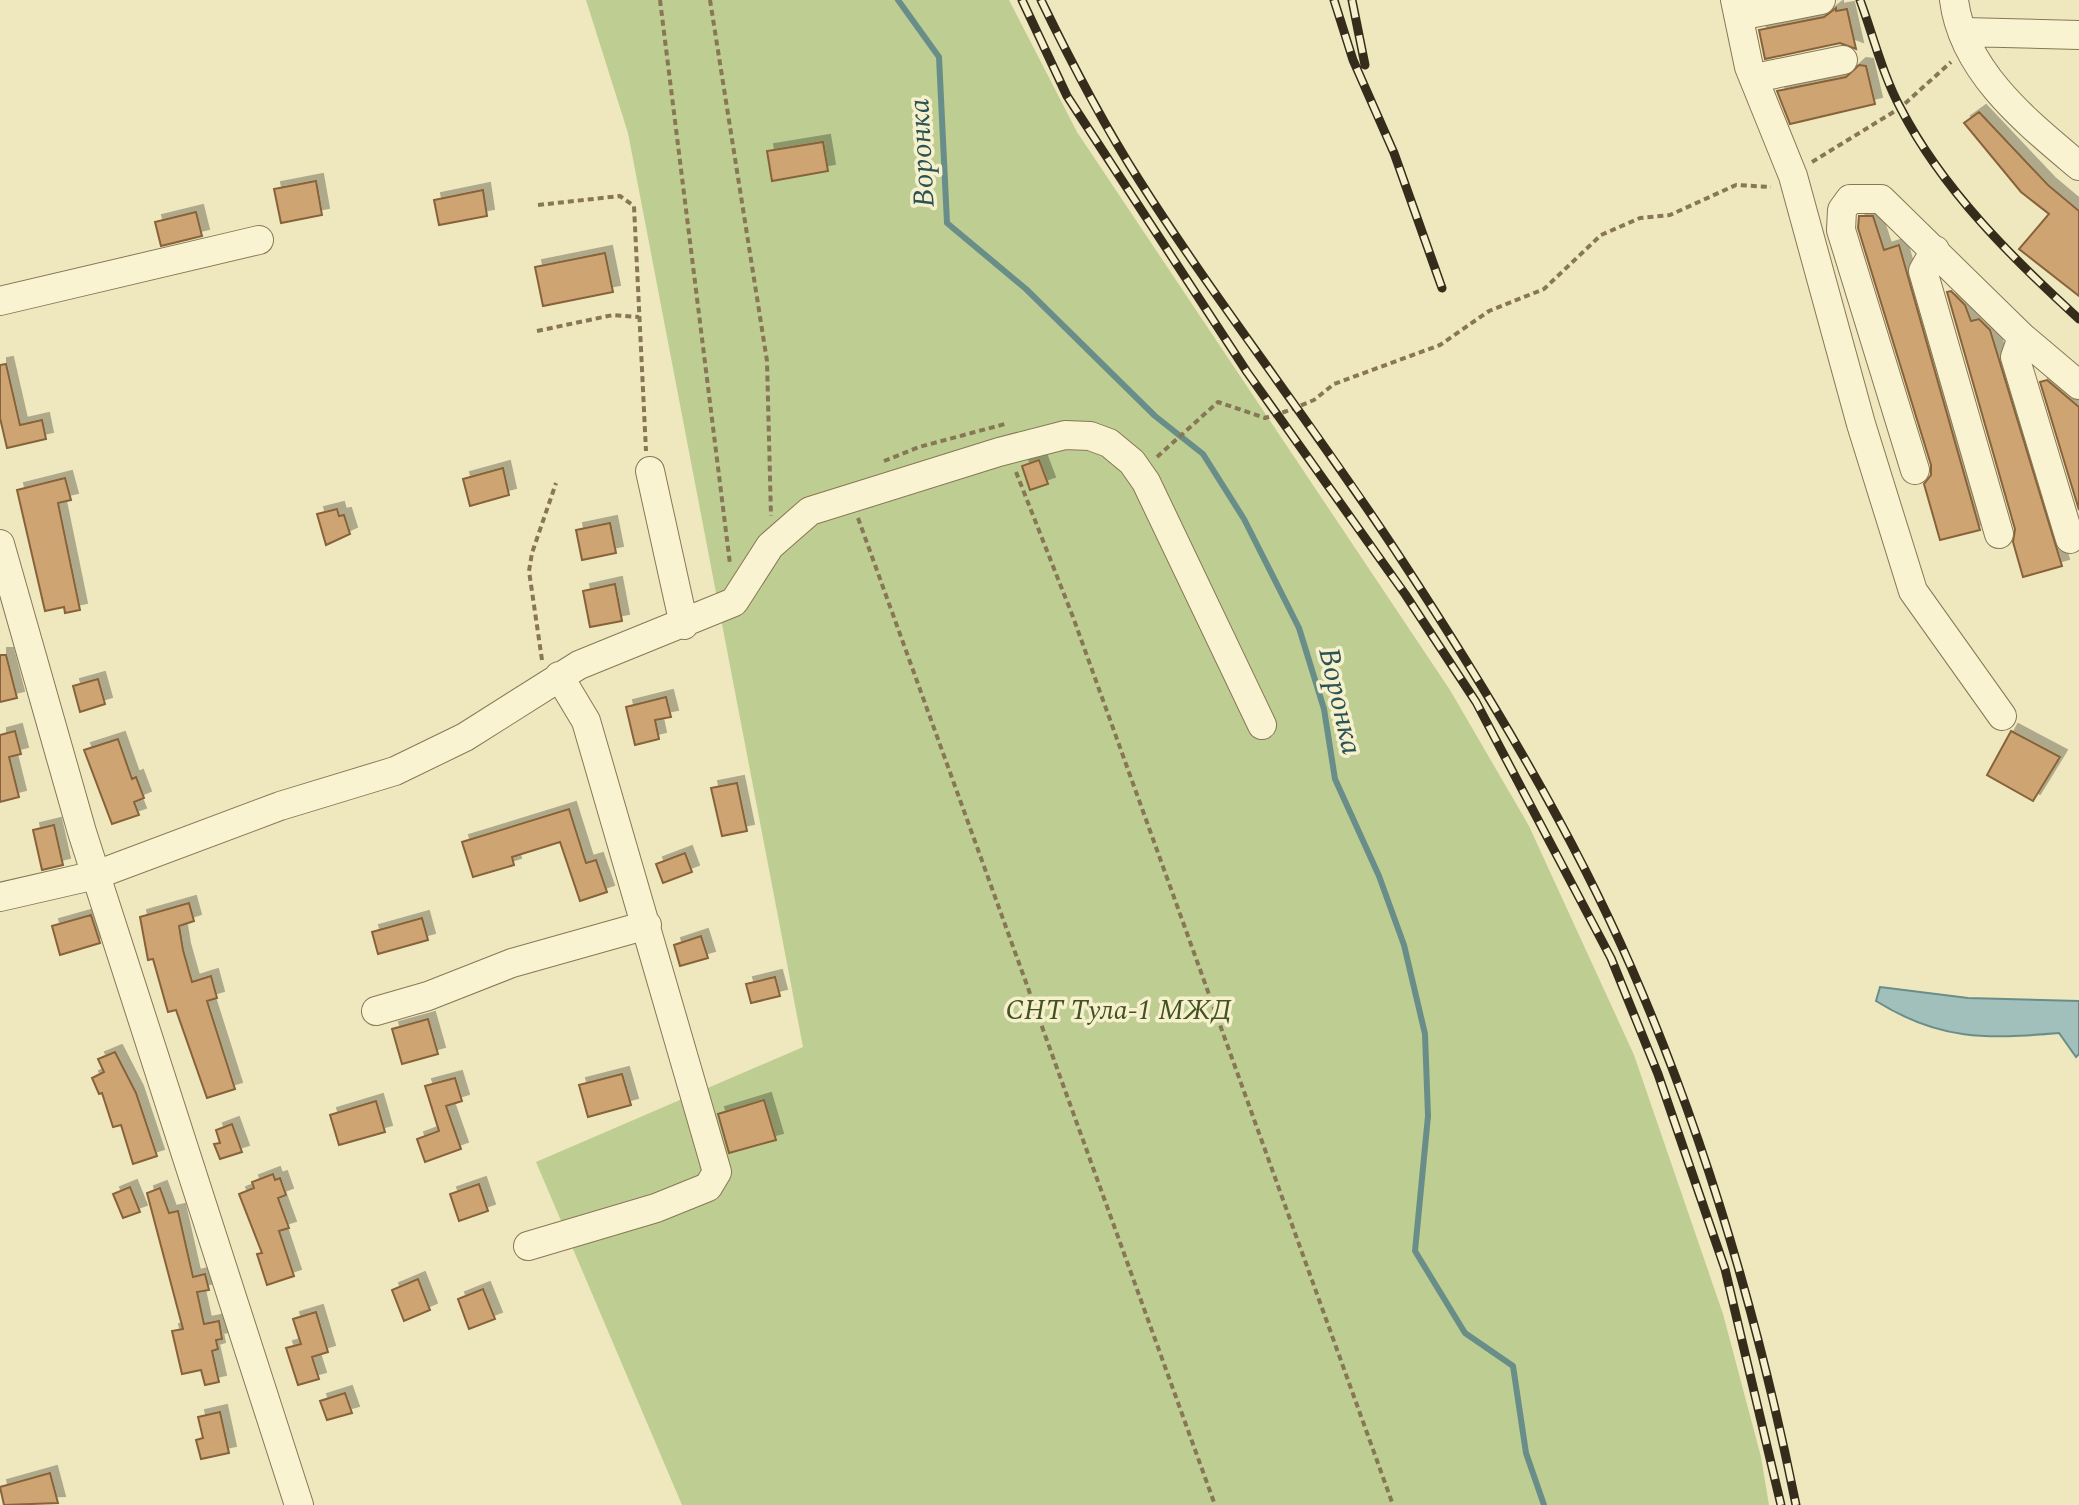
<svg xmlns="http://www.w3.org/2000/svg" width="2079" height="1505" font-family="Spectral,serif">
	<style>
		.green { fill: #becd92 }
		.water { fill: #a1c0bb; stroke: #698e89; stroke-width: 2 }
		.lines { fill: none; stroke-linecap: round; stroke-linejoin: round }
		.stream { stroke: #698e89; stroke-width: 6 }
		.building { fill: #cea572; stroke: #87633b; stroke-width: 2; filter: url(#shadow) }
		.minor-casing { stroke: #877756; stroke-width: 30 }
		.path { stroke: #877756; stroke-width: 4; stroke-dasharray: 6 4; stroke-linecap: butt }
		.minor { stroke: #faf3d1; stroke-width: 28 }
		.rail-casing { stroke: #362c1b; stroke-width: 9 }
		.rail { stroke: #f6f0cd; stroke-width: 6; stroke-dasharray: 18; stroke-linecap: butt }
		.labels { text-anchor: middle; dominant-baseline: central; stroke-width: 7; stroke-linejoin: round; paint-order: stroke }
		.park-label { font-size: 28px; font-style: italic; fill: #405321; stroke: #f6f0cd }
		.water-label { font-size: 30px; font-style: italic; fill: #2a5356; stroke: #f6f0cd }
	</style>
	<defs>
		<filter id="shadow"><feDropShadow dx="7" dy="-7" stdDeviation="0" flood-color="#0004"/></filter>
	</defs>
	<rect width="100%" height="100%" fill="#efe7be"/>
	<path class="green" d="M 586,0 L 1009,0 L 1077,132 L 1450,690 L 1529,826 L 1634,1055 L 1723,1314 L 1761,1457 L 1769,1505 L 682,1505 L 536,1162 L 803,1047 L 628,133 Z"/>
	<path class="water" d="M 1880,987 L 1968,998 L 2079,1001 L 2079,1054 L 2076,1057 L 2059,1033 C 1986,1039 1940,1041 1876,1001 Z"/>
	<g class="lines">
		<path class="stream" d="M 898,0 L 939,57 L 947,223 L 1026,289 L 1155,416 L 1203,454 L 1244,519 L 1299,628 L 1324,709 L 1335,779 L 1379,876 L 1404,945 L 1425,1034 L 1428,1116 L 1415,1251 L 1465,1333 L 1513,1366 L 1526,1453 L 1544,1505"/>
	</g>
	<path class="building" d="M 1836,8 L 1836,11 L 1847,9 L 1856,49 L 1840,43 L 1765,59 L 1759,30 L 1824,17 Z
		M 1859,65 L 1866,66 L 1875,104 L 1790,124 L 1777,91 L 1846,77 Z
		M 1979,112 L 2048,185 L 2079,211 L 2079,296 L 2019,249 L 2049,214 L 2021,192 L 1964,123 Z
		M 823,142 L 828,171 L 772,181 L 767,151 Z
		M 316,181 L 322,215 L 281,223 L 274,189 Z
		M 483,190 L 487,216 L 439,225 L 434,200 Z
		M 196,212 L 202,236 L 161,246 L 155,222 Z
		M 1859,216 L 1873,216 L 1884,250 L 1899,245 L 1980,530 L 1940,540 L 1924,484 L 1931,475 L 1931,465 L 1858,228 Z
		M 605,253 L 613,292 L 543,306 L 535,267 Z
		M 1951,291 L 1965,305 L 1971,321 L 1979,319 L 1990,330 L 2062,566 L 2023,577 L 2013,542 L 2015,529 L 1947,292 Z
		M 6,364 L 20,425 L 42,420 L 46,439 L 7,448 L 0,418 L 0,365 Z
		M 2047,380 L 2079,407 L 2079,510 L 2040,382 Z
		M 1039,460 L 1048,484 L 1030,490 L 1022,466 Z
		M 503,468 L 509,495 L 470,506 L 463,479 Z
		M 65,478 L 71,500 L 58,503 L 80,610 L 65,613 L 64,607 L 45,611 L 17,490 Z
		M 337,509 L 339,516 L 344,515 L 350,534 L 326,545 L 317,514 Z
		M 610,523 L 616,553 L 582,560 L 576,530 Z
		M 615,584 L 622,621 L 590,627 L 583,591 Z
		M 0,655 L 6,655 L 17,698 L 0,702 Z
		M 98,679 L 105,704 L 80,712 L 73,686 Z
		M 666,697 L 671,717 L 655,720 L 659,739 L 635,745 L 626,707 Z
		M 15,731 L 21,754 L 9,757 L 19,797 L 0,802 L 0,735 Z
		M 2011,731 L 2060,757 L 2033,801 L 1987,775 Z
		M 118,739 L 132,779 L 136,777 L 144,798 L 134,802 L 139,815 L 112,824 L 84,750 Z
		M 737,783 L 747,831 L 722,836 L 711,788 Z
		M 569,809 L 586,863 L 596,860 L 607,892 L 580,901 L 560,842 L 512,857 L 514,865 L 473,877 L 462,842 Z
		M 54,825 L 63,865 L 42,870 L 33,830 Z
		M 685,853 L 692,872 L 663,883 L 656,864 Z
		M 189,903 L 194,921 L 179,926 L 183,950 L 192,982 L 211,976 L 217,998 L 207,1001 L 235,1089 L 207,1098 L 176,1010 L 168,1012 L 153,959 L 148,960 L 140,917 Z
		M 91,915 L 100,943 L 60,955 L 52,926 Z
		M 422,918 L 428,940 L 378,954 L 372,932 Z
		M 701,936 L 708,958 L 680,966 L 674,945 Z
		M 775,977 L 780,996 L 751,1003 L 746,984 Z
		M 428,1019 L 438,1054 L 402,1064 L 392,1029 Z
		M 115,1052 L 136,1093 L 157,1156 L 133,1164 L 121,1125 L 113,1127 L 102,1093 L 99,1094 L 92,1078 L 104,1072 L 98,1059 Z
		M 622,1074 L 631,1105 L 588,1117 L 579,1085 Z
		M 455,1078 L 462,1101 L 446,1106 L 461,1149 L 425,1162 L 417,1139 L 439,1131 L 425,1086 Z
		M 764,1100 L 776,1140 L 729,1153 L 718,1114 Z
		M 376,1101 L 385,1132 L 339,1145 L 330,1115 Z
		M 232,1124 L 242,1152 L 220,1159 L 214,1144 L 220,1143 L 216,1130 Z
		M 273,1174 L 275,1180 L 280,1178 L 286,1195 L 278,1198 L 289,1228 L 279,1231 L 294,1276 L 267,1285 L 257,1254 L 262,1253 L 239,1194 L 254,1188 L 252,1182 Z
		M 479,1184 L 488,1211 L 459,1221 L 450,1194 Z
		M 130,1187 L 140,1212 L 123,1218 L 113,1194 Z
		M 160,1188 L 169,1213 L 178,1211 L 193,1277 L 205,1274 L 209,1290 L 197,1292 L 204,1324 L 219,1321 L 222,1339 L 216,1340 L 218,1349 L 212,1351 L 219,1382 L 205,1385 L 201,1370 L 182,1374 L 172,1331 L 183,1329 L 147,1193 Z
		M 418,1279 L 430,1310 L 404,1321 L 392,1290 Z
		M 483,1289 L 495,1319 L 469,1329 L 458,1299 Z
		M 316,1312 L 328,1352 L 312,1357 L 319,1379 L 298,1385 L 286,1348 L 301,1344 L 293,1319 Z
		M 345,1393 L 352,1413 L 327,1420 L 320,1401 Z
		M 220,1412 L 229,1453 L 201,1459 L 196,1440 L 203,1438 L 198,1417 Z
		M 50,1473 L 58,1503 L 4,1505 L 0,1487 Z"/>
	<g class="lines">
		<g class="minor-casing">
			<path id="minor" d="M 1735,0 L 1749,67 L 1793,176 L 1861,424 L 1913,591 L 2002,716
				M 1954,0 C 1963,72 2028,123 2079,166
				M 1739,16 L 1821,0
				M 1964,32 L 2079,35
				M 1755,78 L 1843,60
				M 1935,250 L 1923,271 L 1999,534
				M 0,301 L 259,240
				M 2022,337 L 2015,357 L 2070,539
				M 1915,470 L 1841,230 L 1842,210 L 1850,199 L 1881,199 L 2022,337 L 2079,385
				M 650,471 L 684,625
				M 0,544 L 82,832 L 299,1505
				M 0,897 L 96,875 L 280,806 L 395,771 L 465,737 L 579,665 L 734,602 L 770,546 L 810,511 L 999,452 L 1065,435 L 1090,436 L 1109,443 L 1132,462 L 1146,482 L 1262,725
				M 376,1011 L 428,996 L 512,963 L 647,925
				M 528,1246 L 656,1208 L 708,1187 L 717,1172 L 586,721 L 559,676"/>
		</g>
		<path class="path" d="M 660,0 L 730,564
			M 710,0 L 767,361 L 771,516
			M 1812,162 L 1900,108 L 1951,62
			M 538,205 L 620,196 L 634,206 L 646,451
			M 537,331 L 613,315 L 639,317
			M 1157,457 L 1218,402 L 1265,418 L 1287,411 L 1314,400 L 1334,384 L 1440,345 L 1489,311 L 1544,289 L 1601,235 L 1640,218 L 1670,215 L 1736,185 L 1771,187
			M 884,461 L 919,447 L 1005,424
			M 1016,472 L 1073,617 L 1393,1505
			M 858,518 L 1215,1505
			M 542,660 L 529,571 L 532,553 L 556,483"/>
		<use href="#minor" class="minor"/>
		<g class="rail-casing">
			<path id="rail" d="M 1022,0 L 1067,96 L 1247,372 L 1405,594 L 1476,702 L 1611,958 L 1658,1074 L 1725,1269 L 1781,1505
				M 1041,0 C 1071,62 1102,122 1139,180 C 1221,309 1317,430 1401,559 C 1486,689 1569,825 1631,967 C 1706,1139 1759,1322 1796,1505
				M 1334,0 L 1353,60 L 1394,153 L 1442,288
				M 1352,0 L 1365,65
				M 1860,0 C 1873,35 1883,76 1901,109 C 1943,190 2012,258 2079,319"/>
		</g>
		<use href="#rail" class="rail"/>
	</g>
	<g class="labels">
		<g class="park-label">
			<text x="1119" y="1010">СНТ Тула-1 МЖД</text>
		</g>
		<g class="water-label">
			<text transform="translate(922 153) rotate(-93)">Воронка</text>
			<text transform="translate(1340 701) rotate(77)">Воронка</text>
		</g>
	</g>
</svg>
